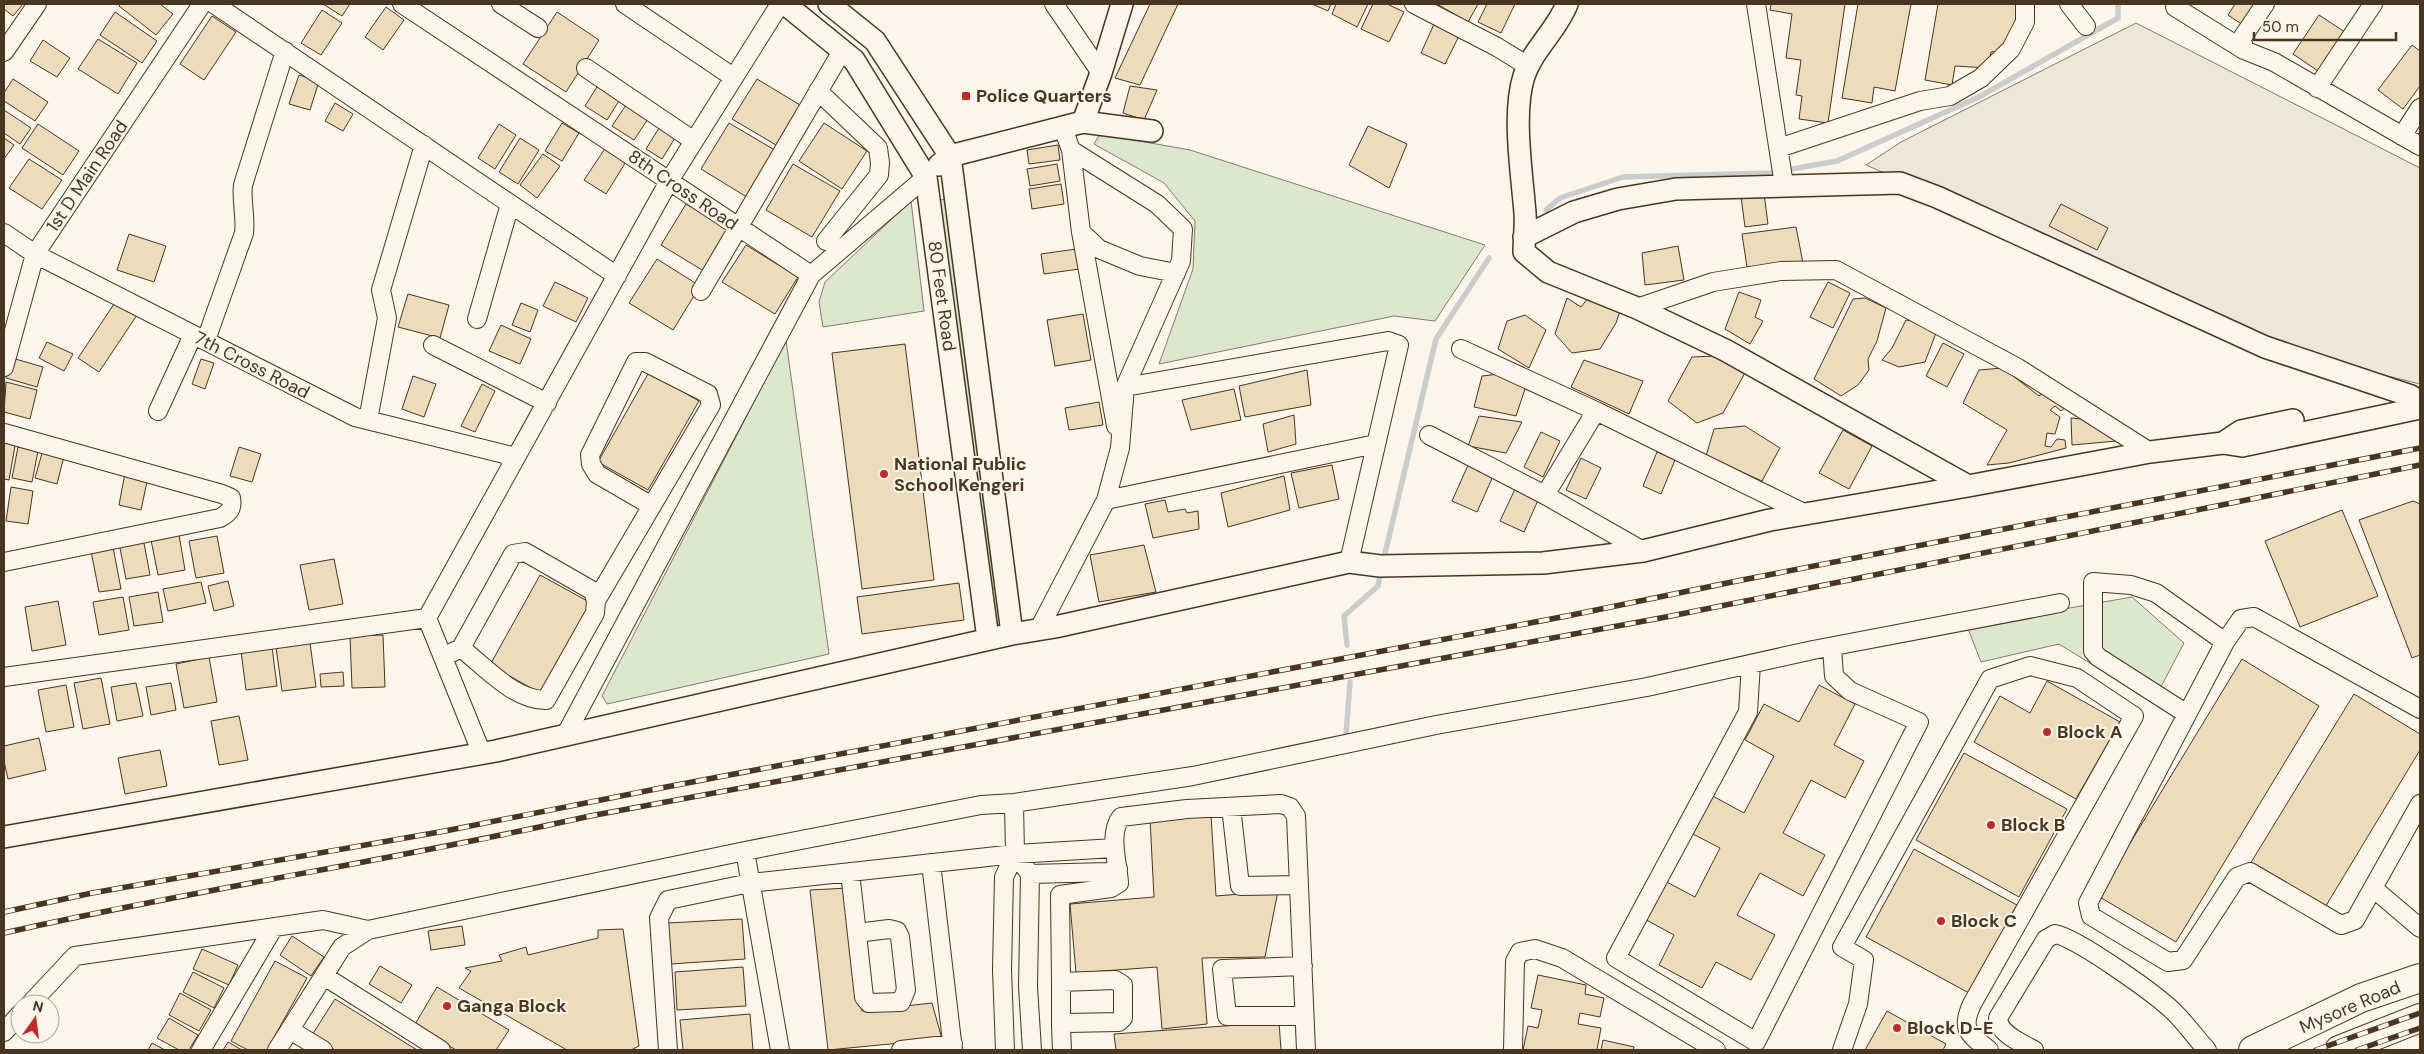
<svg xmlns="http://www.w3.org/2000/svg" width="2424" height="1054" font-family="'DM Sans',sans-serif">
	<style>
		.green { fill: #dce7d0; stroke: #887966 }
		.parking { fill: #ede7d9; stroke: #887966 }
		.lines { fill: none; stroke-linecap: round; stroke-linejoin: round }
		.stream { stroke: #c9cecd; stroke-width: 5.5 }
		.building { fill: #ecdcbc; stroke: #4a3520 }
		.minor-casing { stroke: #4a3520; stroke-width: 20 }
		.tertiary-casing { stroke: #4a3520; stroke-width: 24 }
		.trunk-casing { stroke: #4a3520; stroke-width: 30 }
		.minor { stroke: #fbf6e9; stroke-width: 18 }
		.tertiary { stroke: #fbf6e9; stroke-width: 21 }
		.trunk { stroke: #fbf6e9; stroke-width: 28 }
		.rail-casing { stroke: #4a3520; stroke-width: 5.5 }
		.rail { stroke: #fbf6e9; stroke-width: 4; stroke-dasharray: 11; stroke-linecap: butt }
		.poi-dot { fill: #c62828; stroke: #fbf6e9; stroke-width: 2 }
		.labels { text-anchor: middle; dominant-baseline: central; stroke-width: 4; stroke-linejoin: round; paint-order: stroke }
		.poi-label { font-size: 18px; font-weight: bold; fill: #4a3520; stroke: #fbf6e9; text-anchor: start }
		.street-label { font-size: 18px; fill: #4a3520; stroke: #fbf6e9 }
	</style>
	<rect width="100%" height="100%" fill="#fbf6e9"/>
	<path class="green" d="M 1100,134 L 1190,150 L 1485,245 L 1435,321 L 1394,316 L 1159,364 L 1193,269 L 1195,221 L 1164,183 L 1094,144 Z
		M 949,199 L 998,588 L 989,589 L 939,200 Z
		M 911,201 L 924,311 L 823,327 L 819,302 L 825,282 Z
		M 786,340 L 829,654 L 607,704 L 602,696 Z
		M 2132,597 L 2184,643 L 2153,702 L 2059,644 L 1981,662 L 1967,626 Z"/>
	<path class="parking" d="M 2136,23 L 2420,168 L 2420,384 L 2306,356 L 1866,165 L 1901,142 Z"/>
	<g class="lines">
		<path class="stream" d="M 1546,210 L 1560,198 L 1623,177 L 1770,173 L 1837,161 L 1979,97 L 2118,18 L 2118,4
			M 1383,562 L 1436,339 L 1489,258
			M 1347,645 L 1344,616 L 1378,586 L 1381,571
			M 1346,735 L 1350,682"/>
	</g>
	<path class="building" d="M 4,4 L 23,4 L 13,16 L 4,9 Z
		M 121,4 L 160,4 L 173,14 L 156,35 L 119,6 Z
		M 323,4 L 350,4 L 342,16 Z
		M 1150,4 L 1178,4 L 1140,85 L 1115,78 Z
		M 1312,4 L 1331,4 L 1328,11 Z
		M 1336,4 L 1368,4 L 1357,27 L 1332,14 Z
		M 1373,4 L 1387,4 L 1404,12 L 1389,42 L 1361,29 Z
		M 1437,4 L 1478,4 L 1468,22 Z
		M 1487,4 L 1515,4 L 1501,33 L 1478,22 Z
		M 1771,4 L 1845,4 L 1828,123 L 1799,119 L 1802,96 L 1796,95 L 1801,60 L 1786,58 L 1792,14 L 1770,10 Z
		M 1858,4 L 1911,4 L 1895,91 L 1874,87 L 1872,103 L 1842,98 Z
		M 1938,4 L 2012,4 L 2022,6 L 2006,50 L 1991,52 L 1988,68 L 1955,66 L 1952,85 L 1925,80 Z
		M 2235,4 L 2261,4 L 2246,27 L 2228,15 Z
		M 386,7 L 404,20 L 383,50 L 365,37 Z
		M 322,10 L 342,23 L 321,55 L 301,43 Z
		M 115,12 L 157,41 L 142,63 L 100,35 Z
		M 557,12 L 599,40 L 566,92 L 523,64 Z
		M 2319,15 L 2345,32 L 2318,71 L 2293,54 Z
		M 212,16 L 236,32 L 204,80 L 180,64 Z
		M 1435,22 L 1460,34 L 1445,64 L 1421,53 Z
		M 98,39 L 137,63 L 118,94 L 78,69 Z
		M 43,40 L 70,58 L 57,77 L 30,61 Z
		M 2412,45 L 2420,51 L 2420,86 L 2403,109 L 2378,90 Z
		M 299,75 L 319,81 L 310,110 L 289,104 Z
		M 13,79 L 48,102 L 35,121 L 4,101 L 4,93 Z
		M 757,79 L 800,105 L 776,145 L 732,119 Z
		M 600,82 L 622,96 L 607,120 L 585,106 Z
		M 1130,86 L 1157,90 L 1144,120 L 1123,113 Z
		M 628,102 L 650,116 L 634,140 L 612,126 Z
		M 335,103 L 353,114 L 343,131 L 325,121 Z
		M 4,110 L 31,128 L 20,144 L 4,133 Z
		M 562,123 L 579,133 L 562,161 L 545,151 Z
		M 662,123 L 678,133 L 662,159 L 646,149 Z
		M 729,123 L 778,152 L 750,199 L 701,169 Z
		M 824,123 L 867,151 L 842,189 L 799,161 Z
		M 38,124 L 79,151 L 63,175 L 22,148 Z
		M 499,124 L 516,135 L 495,169 L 478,158 Z
		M 1368,126 L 1407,144 L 1389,188 L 1349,165 Z
		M 4,138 L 14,145 L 4,159 Z
		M 520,138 L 539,150 L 518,184 L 499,172 Z
		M 608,144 L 629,157 L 606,194 L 584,180 Z
		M 1058,145 L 1060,160 L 1029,164 L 1027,150 Z
		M 543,154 L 560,166 L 537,198 L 520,185 Z
		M 29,159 L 62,180 L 42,209 L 9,188 Z
		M 793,164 L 840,191 L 812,237 L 766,210 Z
		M 1057,164 L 1060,181 L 1030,186 L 1027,169 Z
		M 1061,184 L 1064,204 L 1032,209 L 1029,189 Z
		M 1763,186 L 1768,224 L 1745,227 L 1740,189 Z
		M 686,204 L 732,231 L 707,273 L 661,245 Z
		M 2061,204 L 2108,228 L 2097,250 L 2049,226 Z
		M 1796,227 L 1803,263 L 1747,267 L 1742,234 Z
		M 129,234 L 166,246 L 154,282 L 117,270 Z
		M 746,245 L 798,277 L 775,314 L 722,282 Z
		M 1678,246 L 1684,280 L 1645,285 L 1642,253 Z
		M 1076,249 L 1079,269 L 1044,274 L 1041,254 Z
		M 657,259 L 700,286 L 673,330 L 629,303 Z
		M 555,282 L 588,298 L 576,322 L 543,306 Z
		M 1828,282 L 1850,293 L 1833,328 L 1810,317 Z
		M 1739,292 L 1761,300 L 1755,317 L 1763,321 L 1750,344 L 1725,329 Z
		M 1592,293 L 1621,308 L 1616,323 L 1600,349 L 1572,353 L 1555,334 L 1567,298 L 1581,307 Z
		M 408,294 L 449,305 L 440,338 L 398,327 Z
		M 1865,298 L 1886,308 L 1877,341 L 1868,359 L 1869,370 L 1858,385 L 1841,396 L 1814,379 L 1853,299 Z
		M 116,301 L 137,315 L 99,372 L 78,358 Z
		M 521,303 L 538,310 L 530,332 L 512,325 Z
		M 1083,314 L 1091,360 L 1055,366 L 1047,320 Z
		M 1525,315 L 1546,330 L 1529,368 L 1498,349 L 1507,321 Z
		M 1906,320 L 1918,322 L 1936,333 L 1925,362 L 1899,367 L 1882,360 L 1892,348 Z
		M 501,325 L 531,339 L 520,364 L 489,351 Z
		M 47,342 L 73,354 L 64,371 L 39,358 Z
		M 1943,343 L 1964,354 L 1947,387 L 1926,376 Z
		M 905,344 L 934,580 L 862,589 L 832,353 Z
		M 1716,356 L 1746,371 L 1723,413 L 1697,423 L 1668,401 L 1692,357 Z
		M 12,358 L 43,367 L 37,387 L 6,378 Z
		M 201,359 L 214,363 L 205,389 L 192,384 Z
		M 1584,360 L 1643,381 L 1629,414 L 1571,387 Z
		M 2003,368 L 2039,396 L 2044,392 L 2067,406 L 2061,411 L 2055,406 L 2050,410 L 2060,417 L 2055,434 L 2047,433 L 2045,446 L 2051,447 L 2057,439 L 2065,440 L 2066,448 L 2009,463 L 1987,465 L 2007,430 L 1963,403 L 1979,370 Z
		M 1307,370 L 1311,405 L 1245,417 L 1239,386 Z
		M 649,372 L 699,401 L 648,490 L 598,462 Z
		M 1508,373 L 1526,386 L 1516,416 L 1474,407 L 1482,376 Z
		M 413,376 L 436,384 L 424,417 L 402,409 Z
		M 6,382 L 37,390 L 30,419 L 4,412 Z
		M 482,384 L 495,391 L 475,432 L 461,426 Z
		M 1234,389 L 1241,420 L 1191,430 L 1182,400 Z
		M 1099,402 L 1103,425 L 1069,430 L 1065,408 Z
		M 1294,415 L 1296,444 L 1268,452 L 1263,424 Z
		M 1479,416 L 1522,422 L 1506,453 L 1468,446 Z
		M 2071,418 L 2091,420 L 2117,441 L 2072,445 Z
		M 1745,426 L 1780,448 L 1762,481 L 1706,456 L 1714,429 Z
		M 1843,430 L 1872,446 L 1849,489 L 1819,473 Z
		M 1541,432 L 1560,441 L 1543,477 L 1524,467 Z
		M 4,438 L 16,440 L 9,480 L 4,479 Z
		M 44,446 L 65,452 L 57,484 L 35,478 Z
		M 18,447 L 38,451 L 32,482 L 12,478 Z
		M 239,447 L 261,454 L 252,482 L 230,476 Z
		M 1657,452 L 1675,460 L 1661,494 L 1643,486 Z
		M 1581,458 L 1601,468 L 1586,499 L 1566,490 Z
		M 1469,463 L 1494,474 L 1477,512 L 1452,501 Z
		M 1332,465 L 1339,499 L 1299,508 L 1291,473 Z
		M 125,473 L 148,477 L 141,510 L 119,505 Z
		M 1284,476 L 1290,510 L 1228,527 L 1221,493 Z
		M 11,487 L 33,491 L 28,524 L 6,521 Z
		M 1516,487 L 1539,498 L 1524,532 L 1500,521 Z
		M 1165,500 L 1168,512 L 1185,509 L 1187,513 L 1198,511 L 1199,529 L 1153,538 L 1145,504 Z
		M 2413,501 L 2420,504 L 2420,655 L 2412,658 L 2359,520 Z
		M 2342,510 L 2378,596 L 2300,627 L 2265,541 Z
		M 179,535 L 185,570 L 158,575 L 151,540 Z
		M 217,536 L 224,573 L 196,578 L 189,541 Z
		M 143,538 L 150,575 L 126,579 L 119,543 Z
		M 112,542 L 121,589 L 99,592 L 90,546 Z
		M 1144,545 L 1156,592 L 1099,602 L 1090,555 Z
		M 334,559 L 343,604 L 309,610 L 300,565 Z
		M 540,575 L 591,603 L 540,693 L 490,665 Z
		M 228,581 L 234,606 L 214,611 L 208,586 Z
		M 201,582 L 206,603 L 168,611 L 163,589 Z
		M 959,583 L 964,620 L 862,634 L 857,597 Z
		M 158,592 L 163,622 L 134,626 L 129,597 Z
		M 123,597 L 129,630 L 99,635 L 93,602 Z
		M 58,601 L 66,645 L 32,651 L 25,607 Z
		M 383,635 L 385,687 L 352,688 L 350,636 Z
		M 310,643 L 316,687 L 282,691 L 276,647 Z
		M 272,647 L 277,686 L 246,690 L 241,651 Z
		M 209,657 L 217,702 L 184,708 L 176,664 Z
		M 2242,659 L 2319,706 L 2176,942 L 2098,896 Z
		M 343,672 L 344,686 L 321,687 L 320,674 Z
		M 101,678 L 110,724 L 83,729 L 74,683 Z
		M 2047,681 L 2120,722 L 2076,799 L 1974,742 L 2000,696 L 2030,713 Z
		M 136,683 L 143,716 L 117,721 L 111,687 Z
		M 171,683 L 176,710 L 151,715 L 146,687 Z
		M 66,685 L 74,727 L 46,732 L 38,690 Z
		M 1819,685 L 1855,704 L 1834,745 L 1864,761 L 1845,798 L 1811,780 L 1783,833 L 1825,855 L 1803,896 L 1760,873 L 1737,915 L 1775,935 L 1751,980 L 1716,962 L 1702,988 L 1659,965 L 1674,935 L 1641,917 L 1661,879 L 1695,897 L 1720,848 L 1689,832 L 1709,794 L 1744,813 L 1774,756 L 1745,740 L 1764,704 L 1799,722 Z
		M 2354,694 L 2420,734 L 2420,750 L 2324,909 L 2250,864 Z
		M 239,716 L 248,760 L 219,765 L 211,721 Z
		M 39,738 L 46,770 L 8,779 L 4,761 L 4,746 Z
		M 160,750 L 167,786 L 125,794 L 118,758 Z
		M 1964,753 L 2067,809 L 2019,897 L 1916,840 Z
		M 1211,815 L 1216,896 L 1278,891 L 1265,957 L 1202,958 L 1207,1024 L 1162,1029 L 1157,967 L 1076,973 L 1070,904 L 1154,897 L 1150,819 Z
		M 1914,849 L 2017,905 L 1969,993 L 1866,937 Z
		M 848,888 L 862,1011 L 932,1003 L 942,1039 L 828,1050 L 810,890 Z
		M 742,919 L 745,959 L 671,964 L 668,923 Z
		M 462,926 L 465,945 L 431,950 L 428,931 Z
		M 623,929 L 639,1046 L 631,1050 L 567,1050 L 459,988 L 471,971 L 465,968 L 502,961 L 499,955 L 526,947 L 528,955 L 598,938 L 598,930 Z
		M 292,936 L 324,957 L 311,976 L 280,955 Z
		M 202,949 L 238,965 L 229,985 L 193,969 Z
		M 275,961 L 307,978 L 267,1050 L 248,1050 L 231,1041 Z
		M 380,966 L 412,985 L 401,1003 L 369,984 Z
		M 743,967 L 746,1006 L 677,1010 L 675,972 Z
		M 193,972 L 224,988 L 214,1008 L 183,992 Z
		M 1538,975 L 1586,985 L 1585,994 L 1604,998 L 1600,1017 L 1580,1013 L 1578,1024 L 1601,1028 L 1597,1050 L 1523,1050 L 1528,1026 L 1538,1028 L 1542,1010 L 1531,1008 Z
		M 437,987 L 509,1030 L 496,1050 L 456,1050 L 414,1026 Z
		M 180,993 L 211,1010 L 199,1031 L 169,1015 Z
		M 335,999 L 417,1050 L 335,1050 L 312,1035 Z
		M 1887,1011 L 1946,1044 L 1943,1050 L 1865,1050 Z
		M 750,1014 L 753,1050 L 683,1050 L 680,1020 Z
		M 169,1018 L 198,1035 L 189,1050 L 179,1050 L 157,1038 Z
		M 1279,1022 L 1281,1050 L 1116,1050 L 1114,1034 Z
		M 1603,1040 L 1634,1047 L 1633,1050 L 1601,1050 Z
		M 228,1042 L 242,1050 L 223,1050 Z
		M 152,1043 L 165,1050 L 148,1050 Z"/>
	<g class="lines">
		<g class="minor-casing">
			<path id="minor" d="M 214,4 L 617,276
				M 402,4 L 811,275 L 926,177
				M 501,4 L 538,28
				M 625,4 L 733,77
				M 1054,4 L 1101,73
				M 1414,4 L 1497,47 L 1528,66
				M 1756,4 L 1784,185
				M 2069,4 L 2086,26
				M 2177,4 L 2175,7 L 2244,50
				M 2265,4 L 2242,38 L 2244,50 L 2274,62 L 2420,146
				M 4,52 L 37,4
				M 586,68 L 694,141
				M 2317,88 L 2373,4
				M 818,91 L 878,148 L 880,163 L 879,175 L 826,241
				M 2402,136 L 2420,108
				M 1779,148 L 1920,101 L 1950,96 L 1981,78 L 2011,49 L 2025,22 L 2025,4
				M 1071,150 L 1081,232 L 1116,426
				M 1081,232 L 1099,249 L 1140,266 L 1176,273
				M 4,233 L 35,254 L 355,417 L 516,457
				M 701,291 L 842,51
				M 1637,308 L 1713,282 L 1781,271 L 1836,270 L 2018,368 L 2150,452
				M 477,319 L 510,204
				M 206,340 L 244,233 C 246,216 241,201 243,185 L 285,51
				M 433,345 L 547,403
				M 1461,349 L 1596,411 L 1806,514
				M 4,367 L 35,254 L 202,4
				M 1125,387 L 1388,341 L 1399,345 L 1349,562
				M 158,411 L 193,335
				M 368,420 L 387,318 L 381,290 L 424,145
				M 4,433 L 222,494 L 231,498 C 233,509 229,513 220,518 L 4,562
				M 1429,435 L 1545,495 L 1643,551
				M 1545,495 L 1596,411
				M 1106,500 L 1376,444
				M 596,601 L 711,405 L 708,394 L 645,362 L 636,362 L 590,455 L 591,464 L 597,474 L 652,506
				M 427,618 L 482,754
				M 1039,629 L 1106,500 L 1120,448 L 1125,387 L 1181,261 L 1183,229 L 1157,204 L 1071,150 L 1063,128
				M 443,657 L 461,648 L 513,554 L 525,552 L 593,591 L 596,601 L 595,613 L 546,700 C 515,701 484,666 461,648
				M 1751,664 L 1748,712 L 1616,958 L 1756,1042 L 1919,722 L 1850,691 L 1834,676 L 1832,647
				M 4,677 L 427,618 L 669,181 L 780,4
				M 2420,709 L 2254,617 L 2241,619 L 2225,642 L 2088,903 L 2091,916 L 2168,962 L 2183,960 L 2237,877 L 2250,872 L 2341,925 L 2355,920 L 2420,804
				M 2187,714 L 2098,657 L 2093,651 L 2093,582 L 2131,585 L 2156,593 L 2225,642
				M 565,736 L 811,275
				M 1231,807 L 1240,886 L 1299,885
				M 745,851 L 780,1050
				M 1015,854 L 1030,874 L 1028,987 L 1032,1050
				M 931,863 L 953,1050
				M 850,872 L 864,997 L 869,1003 L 901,1002 L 906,990 L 900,937 L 897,931 L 889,929 L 857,933
				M 1030,874 L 1108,872 L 1118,869
				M 2373,888 L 2420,928
				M 1303,966 L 1222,969 L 1227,1016 L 1304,1016
				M 324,976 L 441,1050
				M 30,1004 L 75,956 L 323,920 L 368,930
				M 1061,1026 L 1061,982
				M 290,1030 L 323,1050
				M 4,1032 L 20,1014
				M 201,1050 L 274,927
				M 277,1050 L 342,947 L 368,930 L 745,851 L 981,805 L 1014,803 L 1193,776 L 1436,725 L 1647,687 L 1813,650 L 2060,603
				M 668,1050 L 659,918 L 668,900 L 750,883 L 1015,854 L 1114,848
				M 901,1050 L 953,1044
				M 1005,1050 L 1002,970 L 1004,877 L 1015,854 L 1014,803
				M 1062,1050 L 1061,1026 L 1066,1023 L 1119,1022 L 1123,1018 L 1123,985 L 1115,980 L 1061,982 L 1060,895 L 1111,888 L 1119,883 C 1118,863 1108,834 1121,817 L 1187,809 L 1281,804 L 1290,807 L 1296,816 L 1306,1050
				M 1513,1050 L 1515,961 L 1520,952 L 1535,949 L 1562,958 L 1716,1050
				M 1842,1050 L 1858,1004 L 1864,960 L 1842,947 L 1990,679 L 2030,666 L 2077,678 L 2134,716 L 1972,1004 C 1960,1030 1969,1034 1989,1050
				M 2034,1050 C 2022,1043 1998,1034 1998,1018 L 2046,939 L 2055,934 C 2077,938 2157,995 2174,1012 C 2186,1024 2196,1038 2207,1050"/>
		</g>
		<g class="tertiary-casing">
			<path id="tertiary" d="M 785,4 L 854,60 L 926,177 L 988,639
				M 829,4 L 875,41 L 950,156 L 1012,634
				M 1567,4 C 1557,30 1533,49 1524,76 C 1512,113 1522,174 1525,213 C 1526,226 1524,239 1524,252 L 1548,272 L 1637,308 L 1725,350 L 1968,486 L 2150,452 L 2223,443 L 2242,446 L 2420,408
				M 1083,122 L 1101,73 L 1122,4
				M 939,165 L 950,156 L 1083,122 L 1152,131
				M 1524,237 L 1574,212 L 1618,199 L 1676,189 L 1900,183 L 1937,197 L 2265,347 L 2411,396
				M 2223,443 L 2241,431 L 2293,420
				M 4,837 L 496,751 L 1012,634 L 1055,627 L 1349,562 L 1380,566 L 1543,563 L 1643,551 L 1770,520 L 1968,486"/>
		</g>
		<g class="trunk-casing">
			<path id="trunk" d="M 2253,1050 L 2361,998 L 2420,978
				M 2339,1050 L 2420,1018"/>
		</g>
		<use href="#minor" class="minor"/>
		<use href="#tertiary" class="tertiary"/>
		<use href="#trunk" class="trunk"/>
		<g class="rail-casing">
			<path id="rail" d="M 4,912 L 92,893 L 445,831 L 666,787 L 1567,616 L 1737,581 L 2420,448
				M 4,933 C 198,889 395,860 590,816 L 1666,617 L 2420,465
				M 2316,1050 L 2420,1013
				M 2357,1050 L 2420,1028"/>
		</g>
		<use href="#rail" class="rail"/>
	</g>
	<g class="poi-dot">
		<rect x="961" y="91" width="10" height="10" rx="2.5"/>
		<circle cx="884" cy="474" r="5"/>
		<circle cx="2047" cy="732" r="5"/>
		<circle cx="1991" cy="825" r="5"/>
		<circle cx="1941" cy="921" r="5"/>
		<circle cx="447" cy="1006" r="5"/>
		<circle cx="1897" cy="1028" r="5"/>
	</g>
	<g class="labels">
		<g class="poi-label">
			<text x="976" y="96">Police Quarters</text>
			<text x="894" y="464">National Public<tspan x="894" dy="21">School Kengeri</tspan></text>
			<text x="2057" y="732">Block A</text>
			<text x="2001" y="825">Block B</text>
			<text x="1951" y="921">Block C</text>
			<text x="457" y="1006">Ganga Block</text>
			<text x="1907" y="1028">Block D-E</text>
		</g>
		<g class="street-label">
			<text transform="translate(87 176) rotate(-56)">1st D Main Road</text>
			<text transform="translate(683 190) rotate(34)">8th Cross Road</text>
			<text transform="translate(942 296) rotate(82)">80 Feet Road</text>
			<text transform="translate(252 365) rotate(27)">7th Cross Road</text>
			<text transform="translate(2350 1007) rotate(-23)">Mysore Road</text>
		</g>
	</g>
	<rect width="2424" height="1054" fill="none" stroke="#4a3520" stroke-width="10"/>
	<g transform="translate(35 1019) rotate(14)"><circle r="24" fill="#fbf6e9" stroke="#b4a999"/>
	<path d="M0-4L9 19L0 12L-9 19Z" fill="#c62828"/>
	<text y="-8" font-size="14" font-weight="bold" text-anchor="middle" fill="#4a3520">N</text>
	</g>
	<path d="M2254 32v8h142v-8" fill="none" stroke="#4a3520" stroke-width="2.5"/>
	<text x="2262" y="32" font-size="15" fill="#4a3520" stroke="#fbf6e9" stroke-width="4" paint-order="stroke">50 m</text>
</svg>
